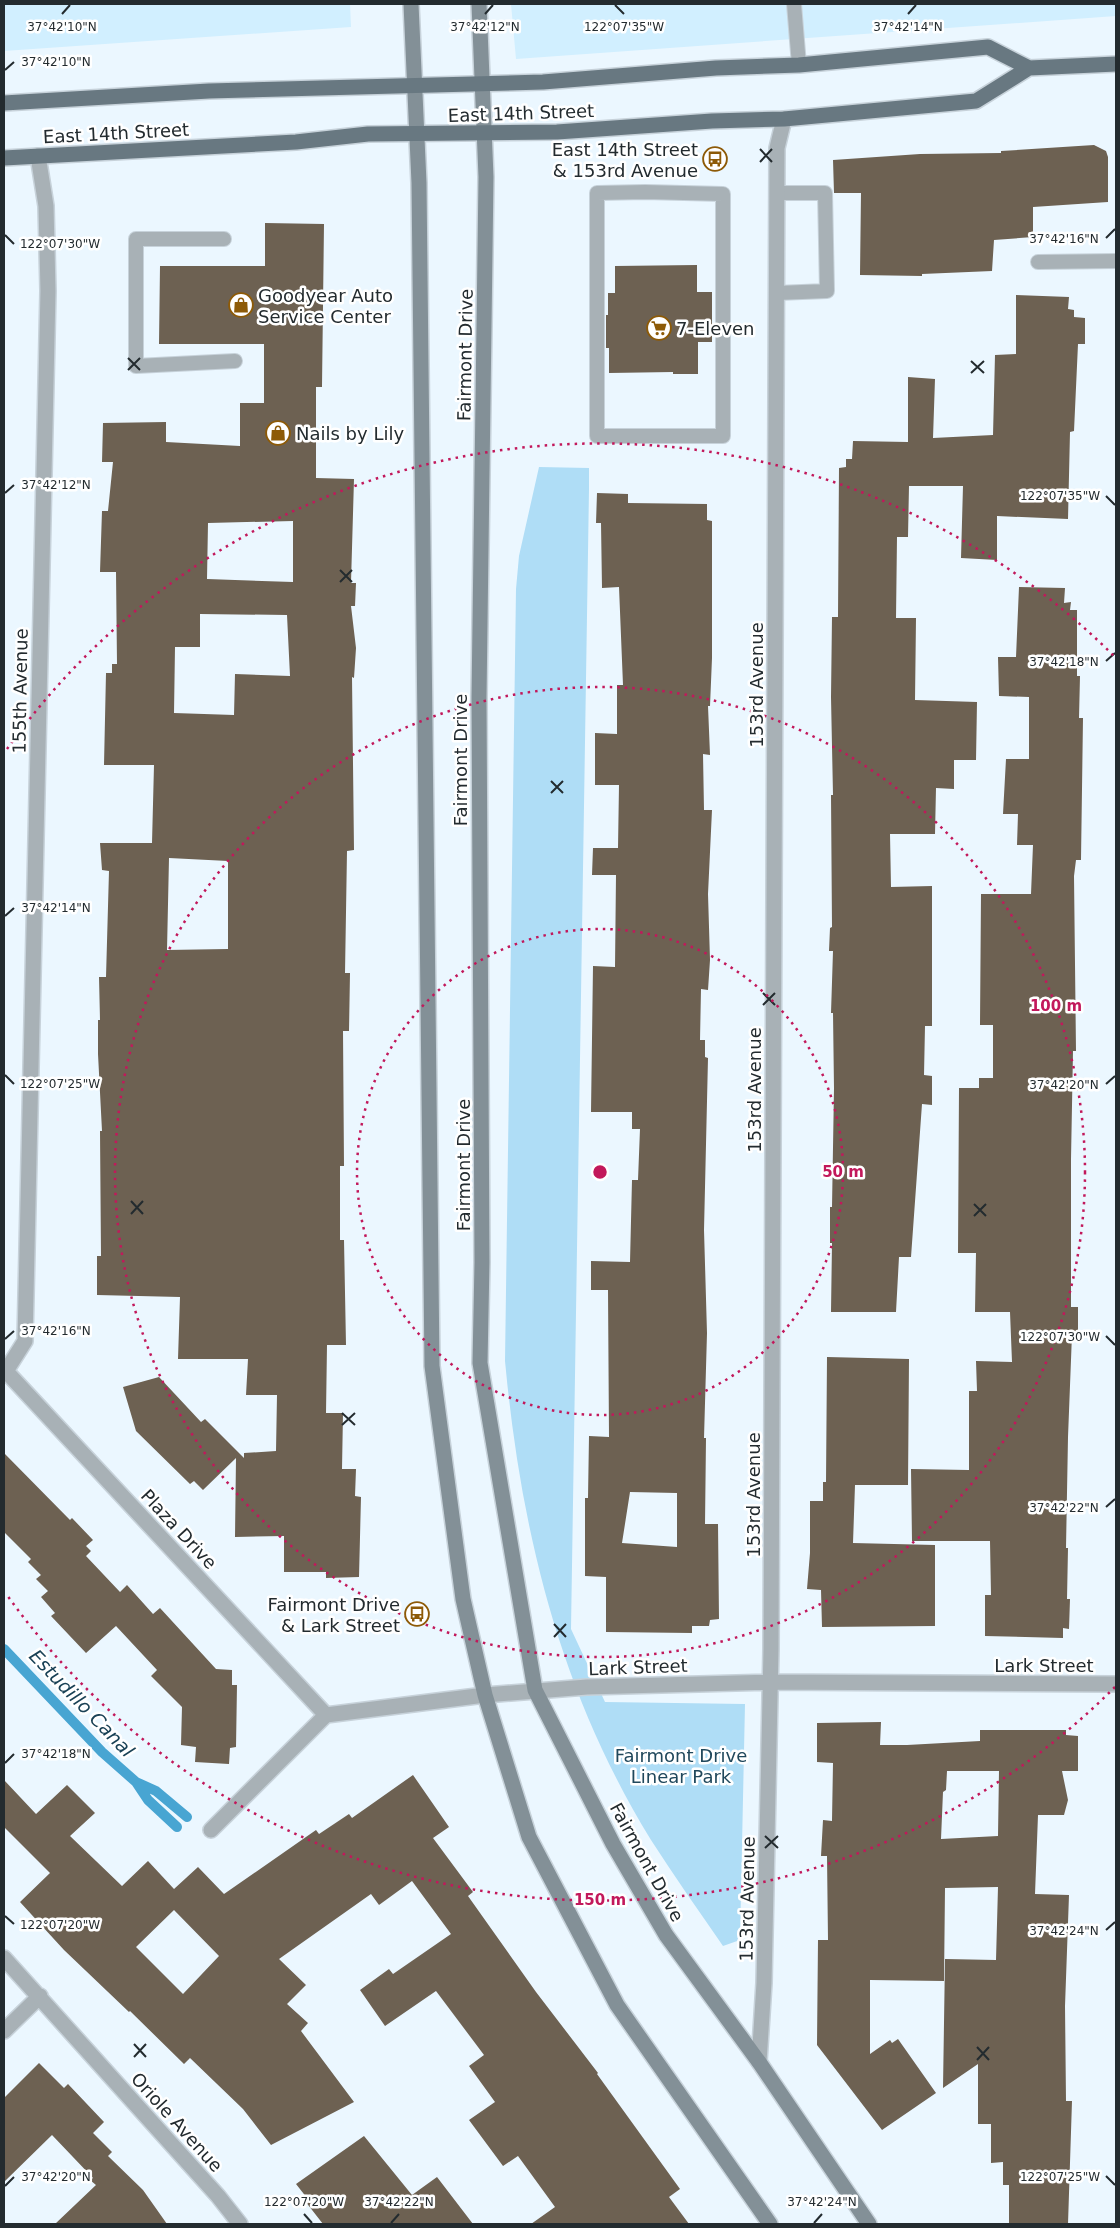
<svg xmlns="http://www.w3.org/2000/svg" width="1120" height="2228" font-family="'DejaVu Sans',sans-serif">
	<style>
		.built { fill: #d1efff }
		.green { fill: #afddf6 }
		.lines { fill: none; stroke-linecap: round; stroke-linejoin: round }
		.stream { stroke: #48a5d2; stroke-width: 10 }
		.building { fill: #6d6152; fill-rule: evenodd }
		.lane-casing { stroke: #c7d2da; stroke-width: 16 }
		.street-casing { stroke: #c7d2da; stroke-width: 18 }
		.secondary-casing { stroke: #c7d2da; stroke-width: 18 }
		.primary-casing { stroke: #c7d2da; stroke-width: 18 }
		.lane { stroke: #a8b1b6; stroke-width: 14 }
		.street { stroke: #a8b1b6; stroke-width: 15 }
		.secondary { stroke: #839097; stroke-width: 15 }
		.primary { stroke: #687881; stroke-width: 15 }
		.ticks { fill: none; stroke: #232b2f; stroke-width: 2 }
		.ring { fill: none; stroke: #c2185b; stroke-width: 2.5; stroke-dasharray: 2.5 5 }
		.labels { text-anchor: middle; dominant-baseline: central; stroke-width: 5; stroke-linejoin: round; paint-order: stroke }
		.street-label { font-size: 18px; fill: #232b2f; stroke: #fff }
		.poi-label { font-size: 18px; fill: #232b2f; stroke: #fff; text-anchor: start }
		.park-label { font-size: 18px; fill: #20485c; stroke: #fff }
		.water-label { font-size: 19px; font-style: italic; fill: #194155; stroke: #fff }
		.ticks-label { font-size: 12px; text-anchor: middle; fill: #232b2f; stroke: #fff; stroke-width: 5; stroke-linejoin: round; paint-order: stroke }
		.centre { fill: #c2185b; stroke: #fff; stroke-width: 2.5 }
		.ring-label { font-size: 15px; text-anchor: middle; font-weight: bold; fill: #c2185b; stroke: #fff; stroke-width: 5; stroke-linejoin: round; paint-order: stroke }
	</style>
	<rect width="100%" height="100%" fill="#ebf7ff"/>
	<path class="built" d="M 4,4 L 350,4 L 351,27 L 4,51 Z
		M 511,4 L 1116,4 L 1116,16 L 516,59 Z"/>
	<path class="green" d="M 539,467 L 589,468 L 589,489 L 571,1629 L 605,1702 L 745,1704 L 740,1940 L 723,1946 C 699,1911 674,1876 651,1840 C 560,1692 521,1532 505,1361 L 516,589 L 519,556 Z"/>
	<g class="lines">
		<path class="stream" d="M 4,1649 L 102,1752 L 136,1782 L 148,1800 L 177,1827
			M 136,1782 L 156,1791 L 187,1817"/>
	</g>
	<path class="building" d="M 1094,145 L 1106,151 L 1108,157 L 1108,202 L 1033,207 L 1033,237 L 994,240 L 992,271 L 922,274 L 922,276 L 860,275 L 861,193 L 834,193 L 833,160 L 920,154 L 1001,153 L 1001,151 Z
		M 265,223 L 324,224 L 322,387 L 316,387 L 316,478 L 354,479 L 351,583 L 356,583 L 355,606 L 351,606 L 356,648 L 354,678 L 352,677 L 354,850 L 347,851 L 345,973 L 350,973 L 349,1031 L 343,1031 L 344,1166 L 340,1166 L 340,1240 L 344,1240 L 346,1345 L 327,1345 L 326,1413 L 343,1413 L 342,1469 L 356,1469 L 355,1496 L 361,1497 L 359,1577 L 326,1578 L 326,1572 L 284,1572 L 284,1536 L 235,1537 L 236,1458 L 203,1490 L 194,1481 L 190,1484 L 136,1431 L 123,1387 L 159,1377 L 201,1422 L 205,1419 L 244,1458 L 244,1453 L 276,1451 L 277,1395 L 246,1395 L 248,1359 L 178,1359 L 180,1297 L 97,1295 L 97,1256 L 101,1256 L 100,1131 L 102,1131 L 98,1054 L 98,1020 L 100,1020 L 99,977 L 106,977 L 109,871 L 102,870 L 100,843 L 152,843 L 154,765 L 104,765 L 106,673 L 112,673 L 112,664 L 117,664 L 116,572 L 100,572 L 102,511 L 108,511 L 113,462 L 102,462 L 103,423 L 166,422 L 166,442 L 240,446 L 240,403 L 264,403 L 264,344 L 159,344 L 160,266 L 265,266 ZM 293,521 L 293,582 L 207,579 L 208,523 ZM 200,614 L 287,615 L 290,676 L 235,674 L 234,715 L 174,713 L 175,647 L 200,647 ZM 169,858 L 228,861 L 228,949 L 167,950 Z
		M 697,265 L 697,292 L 712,292 L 712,342 L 698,342 L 698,374 L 673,374 L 673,372 L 609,373 L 609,348 L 606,348 L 606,315 L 608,315 L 608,293 L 615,293 L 615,266 Z
		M 1016,295 L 1069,297 L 1068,309 L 1074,310 L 1074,317 L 1085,318 L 1085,344 L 1078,344 L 1074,431 L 1070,432 L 1068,519 L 997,516 L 997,560 L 961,558 L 963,486 L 909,486 L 908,537 L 897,537 L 896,618 L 916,618 L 915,700 L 977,702 L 976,760 L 954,760 L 954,789 L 936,788 L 935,834 L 890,834 L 891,887 L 932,886 L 932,1026 L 925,1026 L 924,1075 L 932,1076 L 932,1105 L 922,1104 L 911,1257 L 899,1257 L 896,1312 L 831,1312 L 832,1243 L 830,1243 L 830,1207 L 832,1207 L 834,1088 L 833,1013 L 831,1013 L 833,951 L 829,951 L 830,928 L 832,927 L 831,795 L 833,795 L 831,697 L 832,617 L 838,617 L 839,468 L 846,467 L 846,459 L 852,459 L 853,441 L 908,442 L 908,377 L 935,379 L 933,438 L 993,435 L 995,355 L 1016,354 Z
		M 597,493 L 628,494 L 628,503 L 707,504 L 707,520 L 712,521 L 712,658 L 710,706 L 708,706 L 710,755 L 703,754 L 704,810 L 712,810 L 708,894 L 710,960 L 708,990 L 701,989 L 700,1040 L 705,1040 L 705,1057 L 708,1058 L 704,1230 L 707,1333 L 704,1438 L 706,1438 L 705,1524 L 718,1524 L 719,1619 L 710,1620 L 709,1626 L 692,1626 L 692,1633 L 606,1632 L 606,1577 L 585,1576 L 585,1498 L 588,1498 L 589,1436 L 609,1437 L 608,1290 L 591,1290 L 591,1261 L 630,1262 L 632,1180 L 638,1180 L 640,1129 L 632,1129 L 632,1112 L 591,1112 L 593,966 L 615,967 L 616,875 L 592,875 L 593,848 L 618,848 L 619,785 L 595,785 L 595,733 L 617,734 L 617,685 L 623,685 L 619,587 L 602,588 L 601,523 L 596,523 ZM 630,1492 L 677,1493 L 677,1547 L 622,1543 Z
		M 1019,587 L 1065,588 L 1064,603 L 1071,602 L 1070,610 L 1077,610 L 1077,676 L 1080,676 L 1079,718 L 1083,718 L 1081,860 L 1076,860 L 1074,876 L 1076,1051 L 1073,1051 L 1071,1159 L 1071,1307 L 1078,1307 L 1078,1334 L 1072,1334 L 1068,1437 L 1066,1548 L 1068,1548 L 1067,1599 L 1070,1599 L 1069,1629 L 1063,1628 L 1063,1638 L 985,1636 L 985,1595 L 991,1595 L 990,1541 L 912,1541 L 911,1469 L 969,1470 L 969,1391 L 977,1391 L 976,1361 L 1012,1362 L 1010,1312 L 975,1312 L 976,1253 L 958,1253 L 959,1088 L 979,1088 L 979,1078 L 993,1078 L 993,1025 L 980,1025 L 981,894 L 1031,894 L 1033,845 L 1017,845 L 1018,814 L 1003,814 L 1006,759 L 1029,759 L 1029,697 L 999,696 L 998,657 L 1016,657 Z
		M 827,1357 L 909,1359 L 908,1485 L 855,1485 L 853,1543 L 935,1545 L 935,1626 L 822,1627 L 821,1590 L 807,1589 L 810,1553 L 810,1501 L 823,1501 L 823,1482 L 826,1482 Z
		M 4,1453 L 70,1520 L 72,1518 L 93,1540 L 86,1546 L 91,1551 L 86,1556 L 120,1592 L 127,1585 L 153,1614 L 160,1608 L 216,1669 L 232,1670 L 232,1685 L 237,1685 L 236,1747 L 230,1748 L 229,1764 L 195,1762 L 196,1747 L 181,1745 L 182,1707 L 151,1676 L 157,1670 L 116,1626 L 86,1653 L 51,1616 L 55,1613 L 41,1597 L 48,1591 L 36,1579 L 41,1575 L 28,1562 L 31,1559 L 4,1532 Z
		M 881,1722 L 880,1745 L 907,1745 L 980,1741 L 980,1730 L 1066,1730 L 1066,1735 L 1078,1736 L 1078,1771 L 1062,1771 L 1068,1800 L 1064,1815 L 1038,1815 L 1035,1894 L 1069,1895 L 1065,2006 L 1066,2101 L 1072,2101 L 1068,2224 L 1009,2224 L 1009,2185 L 1003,2185 L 1003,2162 L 991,2163 L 991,2124 L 978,2124 L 978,2064 L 943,2088 L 945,1959 L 996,1960 L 998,1887 L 945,1888 L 944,1981 L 870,1980 L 870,2054 L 890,2040 L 892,2043 L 898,2039 L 936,2093 L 882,2130 L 817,2045 L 818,1940 L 828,1940 L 827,1856 L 821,1856 L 823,1820 L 832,1821 L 833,1763 L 817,1762 L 817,1723 ZM 947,1771 L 999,1771 L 998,1836 L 941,1839 L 943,1792 L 946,1790 Z
		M 413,1775 L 449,1827 L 433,1838 L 473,1892 L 468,1896 L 536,1992 L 598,2073 L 597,2074 L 680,2189 L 669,2197 L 689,2224 L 531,2224 L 555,2207 L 518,2156 L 503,2166 L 469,2120 L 495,2102 L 469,2066 L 484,2055 L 436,1991 L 385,2026 L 360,1990 L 389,1969 L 393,1974 L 451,1934 L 412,1881 L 379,1905 L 371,1894 L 279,1959 L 306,1985 L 287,2004 L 308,2023 L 301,2031 L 354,2102 L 271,2145 L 243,2109 L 190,2058 L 184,2064 L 130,2011 L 129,2012 L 64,1950 L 20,1902 L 50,1873 L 4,1827 L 4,1780 L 36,1814 L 67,1785 L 95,1813 L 70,1836 L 122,1886 L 148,1861 L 174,1889 L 198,1867 L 224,1894 L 316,1830 L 319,1834 L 349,1814 L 352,1818 ZM 174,1910 L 219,1956 L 183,1994 L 136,1947 Z
		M 39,2063 L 64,2088 L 68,2084 L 104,2122 L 93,2133 L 112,2152 L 108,2156 L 143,2190 L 167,2224 L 55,2224 L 96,2185 L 90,2180 L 93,2178 L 52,2135 L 4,2182 L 4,2098 Z
		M 364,2136 L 412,2195 L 437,2177 L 473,2224 L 323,2224 L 305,2201 L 307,2198 L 296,2184 Z"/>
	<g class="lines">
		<g class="lane-casing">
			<path id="lane" d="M 794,4 L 799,65
				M 645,192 L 723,194 L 723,436 L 597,436 L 597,193 Z
				M 224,239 L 136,239 L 136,366 L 235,361
				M 1038,262 L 1116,261
				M 777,293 L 827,291 L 825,193 L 777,193"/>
		</g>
		<g class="street-casing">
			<path id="street" d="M 4,1369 L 326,1715
				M 6,1371 L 25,1341 L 48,291 L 46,206 L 38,156
				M 211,1830 L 326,1715 L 485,1695 L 587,1687 L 770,1682 L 1116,1684
				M 4,1958 L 218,2196 L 240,2224
				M 4,2031 L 40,1996
				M 759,2062 L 764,1983 L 771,1649 L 777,148 L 784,119"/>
		</g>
		<g class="secondary-casing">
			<path id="secondary" d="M 411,4 L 419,183 L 432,1366 L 463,1599 L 485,1695 L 529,1837 L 617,2005 L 770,2224
				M 479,4 L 486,177 L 479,698 L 482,1262 L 480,1363 L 535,1690 L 613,1844 L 666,1935 L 759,2062 L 869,2224"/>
		</g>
		<g class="primary-casing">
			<path id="primary" d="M 4,103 L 209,91 L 543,82 L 716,68 L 799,65 L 988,47 L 1029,68
				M 4,158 L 296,142 L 368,134 L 557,132 L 712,121 L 784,119 L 976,101 L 1029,68 L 1116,64"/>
		</g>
		<use href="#lane" class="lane"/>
		<use href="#street" class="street"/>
		<use href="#secondary" class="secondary"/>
		<use href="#primary" class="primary"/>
	</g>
	<path class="ticks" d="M 615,5 L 624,14M 62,14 L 70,5M 485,14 L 493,5M 908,14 L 916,5M 5,70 L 14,62M 760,149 L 772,162M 760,162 L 772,149M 5,235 L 14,244M 1106,238 L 1115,229M 128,358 L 140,370M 971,361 L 984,373M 128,370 L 140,358M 971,373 L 984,361M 5,493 L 14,485M 1106,496 L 1115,505M 340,570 L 352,582M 340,582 L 352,570M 1106,661 L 1115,653M 551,781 L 563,793M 551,793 L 563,781M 5,916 L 14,908M 763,993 L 775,1005M 763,1005 L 775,993M 5,1075 L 14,1084M 1106,1084 L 1115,1076M 131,1201 L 143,1214M 974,1204 L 986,1216M 131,1214 L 143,1201M 974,1216 L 986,1204M 1106,1336 L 1115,1345M 5,1339 L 14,1331M 342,1413 L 355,1425M 342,1425 L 355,1413M 1106,1507 L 1115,1499M 554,1624 L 566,1637M 554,1637 L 566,1624M 5,1763 L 14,1754M 765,1836 L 778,1848M 765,1848 L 778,1836M 5,1916 L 14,1924M 1106,1930 L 1115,1922M 134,2044 L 146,2057M 977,2047 L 989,2060M 134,2057 L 146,2044M 977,2060 L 989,2047M 1106,2176 L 1115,2185M 5,2186 L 14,2177M 304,2214 L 312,2223M 391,2223 L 399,2214M 814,2223 L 822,2214"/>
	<g class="ring">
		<circle cx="600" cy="1172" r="243"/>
		<circle cx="600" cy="1172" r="485"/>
		<path d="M1115 1687A728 728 0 0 1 7 1595M7 749A728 728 0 0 1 1115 657"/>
	</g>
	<defs>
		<g id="bus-ring" transform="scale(1.25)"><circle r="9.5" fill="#fff" stroke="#8d5a07" stroke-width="1.5"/><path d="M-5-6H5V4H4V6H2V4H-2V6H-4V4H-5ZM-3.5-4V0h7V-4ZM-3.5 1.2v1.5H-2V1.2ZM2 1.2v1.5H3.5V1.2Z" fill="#8d5a07"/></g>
		<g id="shop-ring" transform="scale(1.25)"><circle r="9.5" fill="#fff" stroke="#8d5a07" stroke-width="1.5"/><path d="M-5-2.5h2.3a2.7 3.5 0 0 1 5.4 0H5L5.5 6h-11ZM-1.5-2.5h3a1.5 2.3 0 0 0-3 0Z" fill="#8d5a07"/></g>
		<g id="supermarket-ring" transform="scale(1.25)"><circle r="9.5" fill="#fff" stroke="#8d5a07" stroke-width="1.5"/><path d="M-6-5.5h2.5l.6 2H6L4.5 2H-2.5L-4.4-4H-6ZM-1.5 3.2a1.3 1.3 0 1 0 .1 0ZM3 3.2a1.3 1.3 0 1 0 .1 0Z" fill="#8d5a07"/></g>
	</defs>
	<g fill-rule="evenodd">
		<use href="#bus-ring" x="715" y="159"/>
		<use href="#shop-ring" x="241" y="305"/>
		<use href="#supermarket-ring" x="659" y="328"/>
		<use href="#shop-ring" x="278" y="433"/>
		<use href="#bus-ring" x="417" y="1614"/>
	</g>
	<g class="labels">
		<g class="street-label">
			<text transform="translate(521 113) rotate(-2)">East 14th Street</text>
			<text transform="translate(116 133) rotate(-3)">East 14th Street</text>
			<text transform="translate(465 355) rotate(-89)">Fairmont Drive</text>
			<text transform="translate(756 685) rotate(-90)">153rd Avenue</text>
			<text transform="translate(20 691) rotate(-89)">155th Avenue</text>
			<text transform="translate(460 760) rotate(-90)">Fairmont Drive</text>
			<text transform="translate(754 1090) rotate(-90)">153rd Avenue</text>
			<text transform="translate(463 1165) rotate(-90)">Fairmont Drive</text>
			<text transform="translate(753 1495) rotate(-90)">153rd Avenue</text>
			<text transform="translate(179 1529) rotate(47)">Plaza Drive</text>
			<text x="1044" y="1665">Lark Street</text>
			<text transform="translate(638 1667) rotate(-2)">Lark Street</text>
			<text transform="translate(647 1862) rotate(61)">Fairmont Drive</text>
			<text transform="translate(747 1899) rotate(-89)">153rd Avenue</text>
			<text transform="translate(177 2122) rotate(48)">Oriole Avenue</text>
		</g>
		<g class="poi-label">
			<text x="698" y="149" text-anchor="end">East 14th Street<tspan x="698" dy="21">&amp; 153rd Avenue</tspan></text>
			<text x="258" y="295">Goodyear Auto<tspan x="258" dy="21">Service Center</tspan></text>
			<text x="676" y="328">7-Eleven</text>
			<text x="296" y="433">Nails by Lily</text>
			<text x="400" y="1604" text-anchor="end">Fairmont Drive<tspan x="400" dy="21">&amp; Lark Street</tspan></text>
		</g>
		<g class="park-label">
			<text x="681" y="1755">Fairmont Drive<tspan x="681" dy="21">Linear Park</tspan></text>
		</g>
		<g class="water-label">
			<text transform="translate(82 1703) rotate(46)">Estudillo Canal</text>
		</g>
	</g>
	<g class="ticks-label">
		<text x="62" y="31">37°42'10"N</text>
		<text x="485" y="31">37°42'12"N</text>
		<text x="624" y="31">122°07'35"W</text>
		<text x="908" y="31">37°42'14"N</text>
		<text x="56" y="66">37°42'10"N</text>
		<text x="1064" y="243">37°42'16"N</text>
		<text x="60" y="248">122°07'30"W</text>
		<text x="56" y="489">37°42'12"N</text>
		<text x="1060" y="500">122°07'35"W</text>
		<text x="1064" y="666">37°42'18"N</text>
		<text x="56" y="912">37°42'14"N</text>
		<text x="60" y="1088">122°07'25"W</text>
		<text x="1064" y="1089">37°42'20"N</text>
		<text x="56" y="1335">37°42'16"N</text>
		<text x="1060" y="1341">122°07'30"W</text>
		<text x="1064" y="1512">37°42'22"N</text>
		<text x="56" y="1758">37°42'18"N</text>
		<text x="60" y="1929">122°07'20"W</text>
		<text x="1064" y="1935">37°42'24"N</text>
		<text x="1060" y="2181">122°07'25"W</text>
		<text x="56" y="2181">37°42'20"N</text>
		<text x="304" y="2206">122°07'20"W</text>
		<text x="399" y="2206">37°42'22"N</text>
		<text x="822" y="2206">37°42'24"N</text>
	</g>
	<circle cx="600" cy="1172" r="8" class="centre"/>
	<g class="ring-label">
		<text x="1056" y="1011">100 m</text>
		<text x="843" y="1177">50 m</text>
		<text x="600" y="1905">150 m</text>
	</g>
	<rect width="1120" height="2228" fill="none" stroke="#232b2f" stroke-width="10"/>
</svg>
